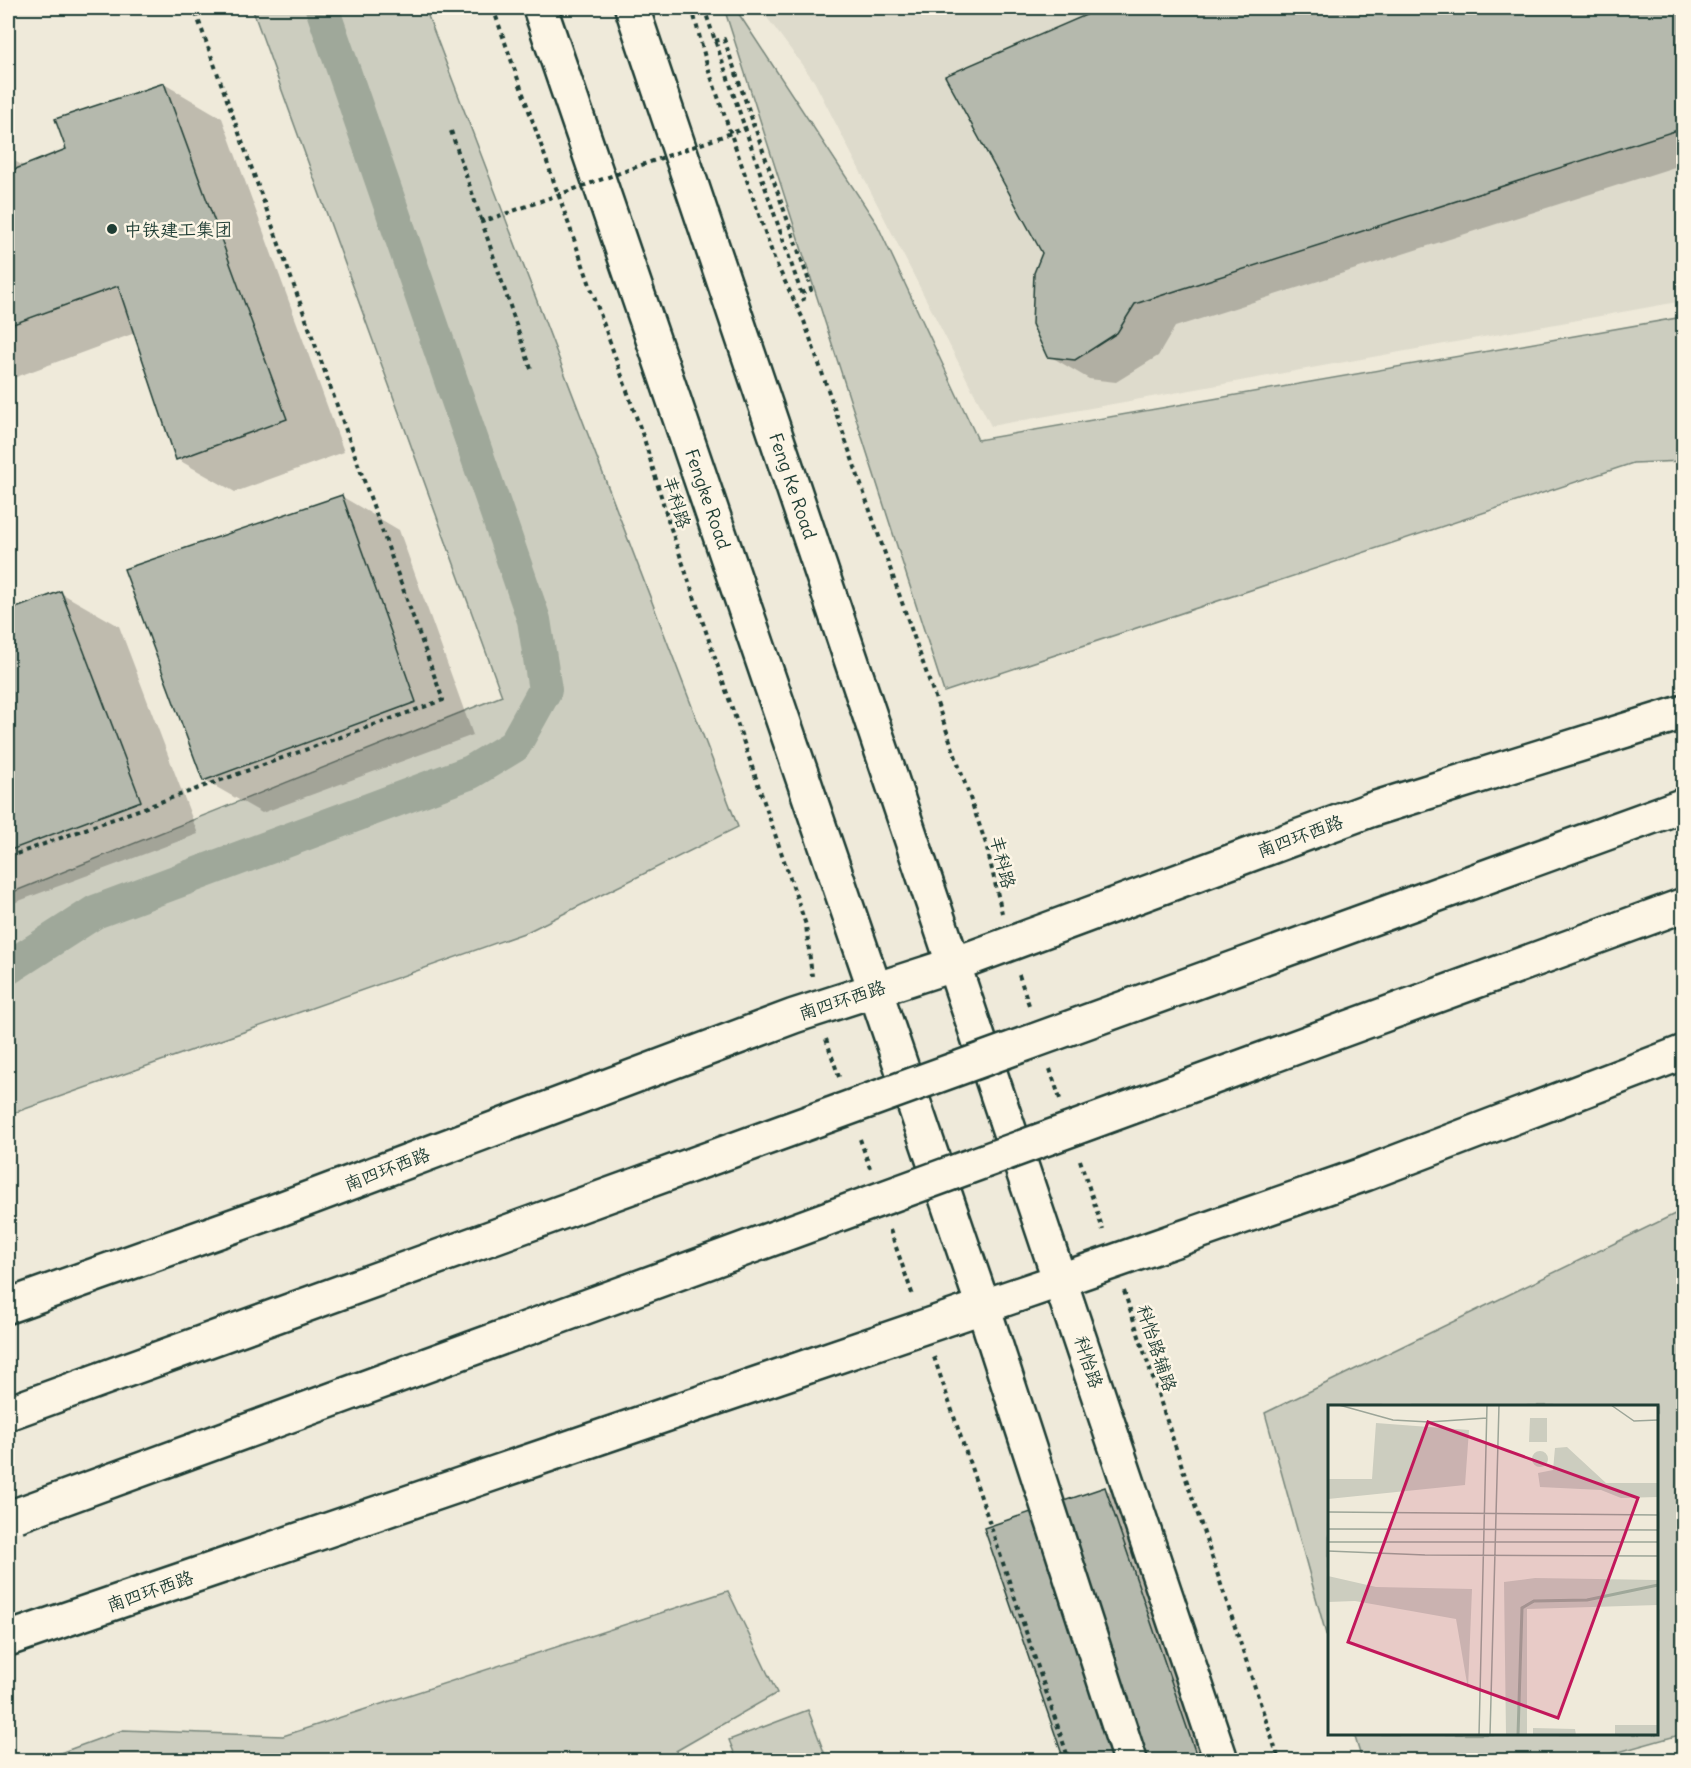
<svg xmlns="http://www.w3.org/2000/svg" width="1691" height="1768" font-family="Delius,'LXGW WenKai TC',sans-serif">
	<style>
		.built { fill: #dedbcc }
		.green { fill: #cccdbf; stroke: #76857a; stroke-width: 1.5 }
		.shadow { fill: #0003 }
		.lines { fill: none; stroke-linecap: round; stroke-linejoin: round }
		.canal { stroke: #9fa89a; stroke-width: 34 }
		.building { fill: #b5b9ad; stroke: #1f3d34; stroke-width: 1.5 }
		.secondary-casing { stroke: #1f3d34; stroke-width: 38 }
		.primary-casing { stroke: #1f3d34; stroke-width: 38 }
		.path { stroke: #1f3d34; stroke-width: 4; stroke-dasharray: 4.5 4.5; stroke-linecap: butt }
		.secondary { stroke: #fcf5e5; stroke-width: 33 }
		.primary { stroke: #fcf5e5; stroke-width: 33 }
		.highway-bridge-casing { stroke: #1f3d34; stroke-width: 38; stroke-linecap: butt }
		.path-bridge { stroke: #1f3d34; stroke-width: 4; stroke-dasharray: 4.5 4.5; stroke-linecap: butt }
		.highway-bridge { stroke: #fcf5e5; stroke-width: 33 }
		.poi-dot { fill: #1f3d34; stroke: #fcf5e5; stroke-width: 2 }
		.labels { text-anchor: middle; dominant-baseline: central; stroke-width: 5; stroke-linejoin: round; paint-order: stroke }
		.poi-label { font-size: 18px; fill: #1f3d34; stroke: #fcf5e5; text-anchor: start }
		.street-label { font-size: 18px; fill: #1f3d34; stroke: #fcf5e5 }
		.inset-river { fill: none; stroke: #9fa89a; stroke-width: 3 }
		.inset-road { fill: none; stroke: #9ca598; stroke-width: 1.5 }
		.view { fill: #c2185b; fill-opacity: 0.15; stroke: #c2185b; stroke-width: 3 }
		.inset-edge { fill: none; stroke: #1f3d34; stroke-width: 3 }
	</style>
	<rect width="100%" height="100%" fill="#efeada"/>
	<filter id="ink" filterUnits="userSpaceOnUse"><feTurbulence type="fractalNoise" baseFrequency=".0167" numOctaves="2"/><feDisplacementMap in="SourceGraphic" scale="12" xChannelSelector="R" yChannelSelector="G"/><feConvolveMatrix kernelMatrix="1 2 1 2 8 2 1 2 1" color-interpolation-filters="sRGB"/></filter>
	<g filter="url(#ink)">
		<path class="built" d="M 760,8 L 1683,8 L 1683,301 L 991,426 L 814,81 Z"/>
		<path class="green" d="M 252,8 L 425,8 L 738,827 L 527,932 L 8,1115 L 8,894 L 502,696 Z
			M 724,8 L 735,8 L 877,224 L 978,440 L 1683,317 L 1683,461 L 1633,463 L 944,692 Z
			M 1683,1210 L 1683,1734 L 1590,1760 L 1362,1760 L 1354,1734 L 1656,1734 L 1656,1406 L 1330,1406 L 1329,1645 L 1265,1413 Z
			M 728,1591 L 777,1693 L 676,1751 L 678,1760 L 41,1760 L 123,1730 L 283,1736 Z
			M 808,1710 L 827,1760 L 737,1760 L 729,1740 Z"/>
		<path class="shadow" d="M 1106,8 L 1684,8 L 1684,164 L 1175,327 L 1158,356 L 1116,382 L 1089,379 L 1048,355 L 1044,253 L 947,76 Z
			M 164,84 L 222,118 L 344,452 L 235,492 L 177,459 L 135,333 L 8,380 L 8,157 L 25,167 L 68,150 Z
			M 341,496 L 399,530 L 473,735 L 262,813 L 204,780 Z
			M 61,593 L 119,626 L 198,834 L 8,905 L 8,613 Z
			M 1105,1489 L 1145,1512 L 1230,1760 L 1066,1760 L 986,1529 Z"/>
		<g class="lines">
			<path class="canal" d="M 8,968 L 95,912 L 471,772 L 514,746 L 545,690 L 534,620 L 322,8"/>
		</g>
		<path class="building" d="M 1102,8 L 1684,8 L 1684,128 L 1135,304 L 1117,333 L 1075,360 L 1047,357 L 1032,324 L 1034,273 L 1042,253 L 945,76 Z
			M 164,83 L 287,419 L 176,460 L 118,286 L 8,326 L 8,172 L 66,149 L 55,119 Z
			M 342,495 L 416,702 L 203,781 L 124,569 Z
			M 61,591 L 141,801 L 8,851 L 8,611 Z
			M 1105,1487 L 1198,1760 L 1064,1760 L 984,1528 Z"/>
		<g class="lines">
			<g class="secondary-casing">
				<path id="secondary" d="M 8,1306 L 275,1211 L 794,1016 L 955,964 L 1370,810 L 1684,712
					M 8,1639 L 1061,1280 L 1365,1174 L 1684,1052"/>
			</g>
			<g class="primary-casing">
				<path id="primary" d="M 540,8 L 983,1306 L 1130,1760
					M 632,8 L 1221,1760"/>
			</g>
			<path class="path" d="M 493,8 L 645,442 L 669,523 L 806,925 L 812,976
				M 692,8 L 707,65 L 775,261 L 804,321 L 986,844 L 1002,913
				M 704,8 L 804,301
				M 715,41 L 724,39 L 754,125
				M 451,131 L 482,222
				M 801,293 L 811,290 L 809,281
				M 8,857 L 443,700 L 194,8
				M 1019,975 L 1030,1008
				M 826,1039 L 839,1077
				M 1050,1069 L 1060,1099
				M 860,1139 L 870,1168
				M 1080,1160 L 1103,1230
				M 890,1230 L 913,1296
				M 1124,1291 L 1279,1760
				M 934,1357 L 1069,1760"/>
			<use href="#secondary" class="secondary"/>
			<use href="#primary" class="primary"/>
			<g class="highway-bridge-casing">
				<path id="highway-bridge" d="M 8,1413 L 1684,805
					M 17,1515 L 1684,905"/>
			</g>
			<path class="path-bridge" d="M 531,369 L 482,222 L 754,125 L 809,281"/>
			<use href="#highway-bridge" class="highway-bridge"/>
		</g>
	</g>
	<circle class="poi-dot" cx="112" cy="229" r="6"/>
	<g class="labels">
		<g class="poi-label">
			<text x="124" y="229">中铁建工集团</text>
		</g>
		<g class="street-label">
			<text transform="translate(793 486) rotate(71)">Feng Ke Road</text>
			<text transform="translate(708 499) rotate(71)">Fengke Road</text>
			<text transform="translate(677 502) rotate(73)">丰科路</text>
			<text transform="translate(1300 836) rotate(-20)">南四环西路</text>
			<text transform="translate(1003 862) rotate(76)">丰科路</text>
			<text transform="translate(842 1000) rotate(-18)">南四环西路</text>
			<text transform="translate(387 1169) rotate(-21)">南四环西路</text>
			<text transform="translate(1157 1348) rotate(72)">科怡路辅路</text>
			<text transform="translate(1089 1362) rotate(72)">科怡路</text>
			<text transform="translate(150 1591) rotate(-19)">南四环西路</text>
		</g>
	</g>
	<g transform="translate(1328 1405)">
		<rect width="330" height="330" fill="#efeada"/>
		<path d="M 202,13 L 219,13 L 219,37 L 201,37 ZM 48,18 L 141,25 L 137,80 L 0,94 L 1,74 L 44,74 ZM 239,42 L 278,78 L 330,78 L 330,92 L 293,93 L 273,85 L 212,82 L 210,68 L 225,65 L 227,43 ZM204 54a8 8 0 1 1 16 0a8 8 0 1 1-16 0ZM 0,171 L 48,182 L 144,184 L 140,284 L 128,214 L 27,196 L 0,197 ZM 207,173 L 330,175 L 330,200 L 199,204 L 199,330 L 178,330 L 176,177 ZM 287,320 L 330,320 L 330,330 L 287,330 ZM 205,323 L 247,324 L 248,330 L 205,330 Z" fill="#cccdbf"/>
		<path class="inset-river" d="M 190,330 L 194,203 L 206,196 L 259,195 L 330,180"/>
		<path class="inset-road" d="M 11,0 L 65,15 L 101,17 L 159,13M 283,0 L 306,16 L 330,15M 0,107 L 330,110M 0,124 L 330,125M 0,137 L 330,137M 0,146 L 97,150 L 330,151M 151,330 L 159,0M 162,330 L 171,0"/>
		<path class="view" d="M 100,17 L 310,93 L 230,313 L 20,237 Z"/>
		<rect width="330" height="330" class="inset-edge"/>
	</g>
	<rect width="1691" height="1768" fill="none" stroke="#fcf5e5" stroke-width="30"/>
	<rect x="15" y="15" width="1661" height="1738" fill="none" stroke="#1f3d34" stroke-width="2" filter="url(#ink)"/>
</svg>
